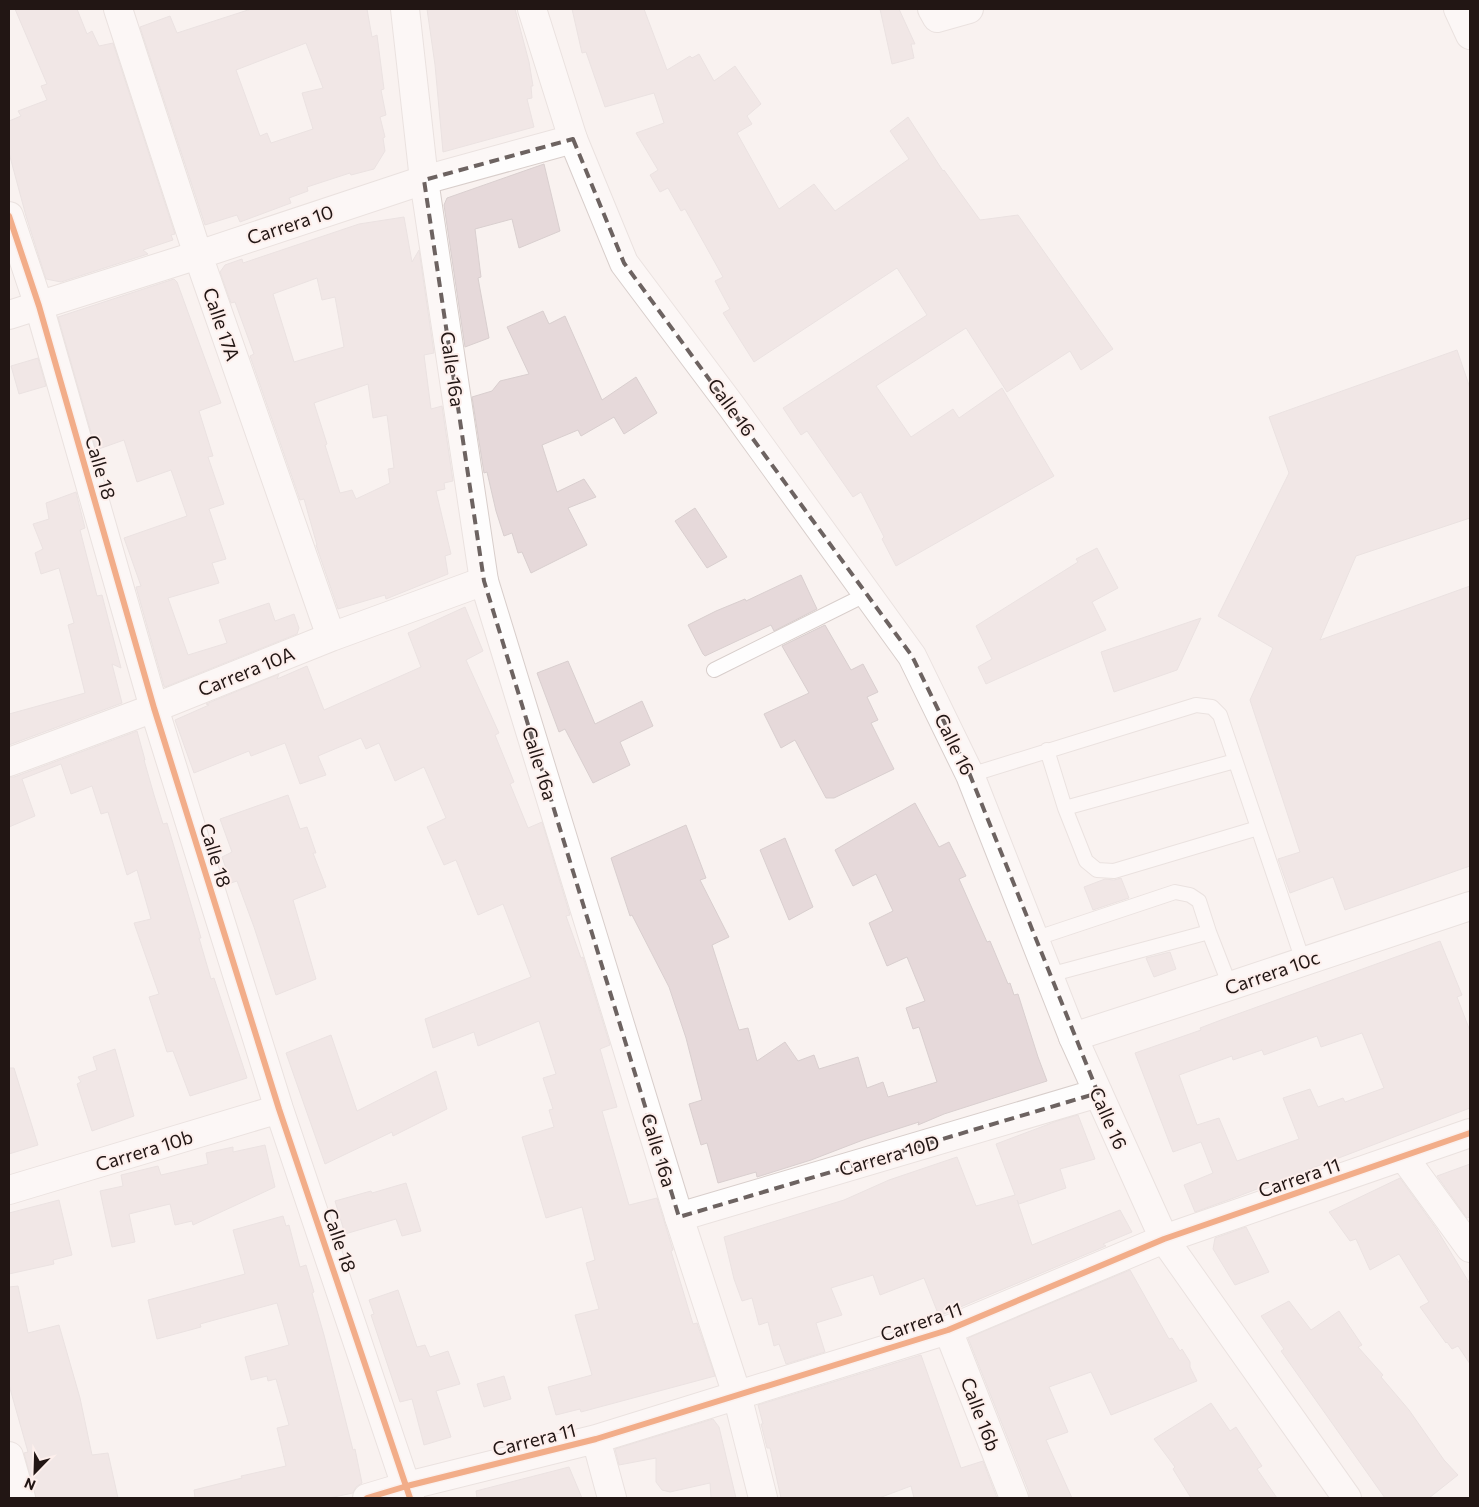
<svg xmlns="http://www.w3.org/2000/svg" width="1479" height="1507" font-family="Commissioner,sans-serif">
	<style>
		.building { fill: #e6d9da; stroke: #d9cfcf; fill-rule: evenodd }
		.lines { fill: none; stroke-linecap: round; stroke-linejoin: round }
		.lane-casing { stroke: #d8cecb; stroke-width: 16 }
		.street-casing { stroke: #d8cecb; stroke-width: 30 }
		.secondary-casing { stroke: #d8cecb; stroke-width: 30 }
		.lane { stroke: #fefdfd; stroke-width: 14 }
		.street { stroke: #fefdfd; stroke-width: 28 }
		.secondary { stroke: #fefdfd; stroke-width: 28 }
		.cycleway-casing { stroke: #fdefec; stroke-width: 9 }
		.cycleway { stroke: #e8590c; stroke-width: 6 }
		.marked { fill: none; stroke: #6d6361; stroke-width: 4; stroke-dasharray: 10 6; stroke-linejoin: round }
		.labels { text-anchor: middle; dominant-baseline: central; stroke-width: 4; stroke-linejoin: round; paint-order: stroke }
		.street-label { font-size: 19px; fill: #221614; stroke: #fdefec }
	</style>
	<rect width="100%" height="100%" fill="#f9f2f0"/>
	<path class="building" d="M 15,9 L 77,9 L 87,34 L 92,31 L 99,46 L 113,43 L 175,234 L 171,235 L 173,240 L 143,250 L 148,254 L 61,282 L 46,279 L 26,216 L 9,153 L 9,121 L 21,116 L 18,111 L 47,100 L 41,86 L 47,84 Z
		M 251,9 L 367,9 L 372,37 L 377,35 L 384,89 L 381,90 L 386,115 L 380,117 L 385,137 L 383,138 L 385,151 L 374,169 L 351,175 L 350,173 L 307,187 L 308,191 L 289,198 L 291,203 L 240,222 L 237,215 L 205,225 L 140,27 L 170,16 L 177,33 ZM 306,43 L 323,88 L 302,93 L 313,129 L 271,143 L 267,133 L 260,136 L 236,70 Z
		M 427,9 L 515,9 L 529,62 L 533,86 L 531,86 L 532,98 L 527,99 L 534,127 L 443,152 L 435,65 Z
		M 572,9 L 644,9 L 667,70 L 690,56 L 692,58 L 699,54 L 714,81 L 735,66 L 761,104 L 747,116 L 752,124 L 737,133 L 779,209 L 814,184 L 835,211 L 909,159 L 890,131 L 908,117 L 943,171 L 944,170 L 980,220 L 1018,215 L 1113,349 L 1081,370 L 1070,351 L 1007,392 L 966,328 L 876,386 L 911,437 L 953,409 L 959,418 L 1002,388 L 1054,476 L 896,566 L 882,539 L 884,537 L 861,492 L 853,497 L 807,431 L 801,435 L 783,408 L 927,315 L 897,268 L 754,362 L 723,313 L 730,309 L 715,281 L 723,277 L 685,209 L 681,211 L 668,188 L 660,192 L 650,175 L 658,170 L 636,133 L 664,123 L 654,93 L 605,107 L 586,52 L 582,53 Z
		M 880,9 L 899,9 L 915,44 L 911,44 L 914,58 L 892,64 Z
		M 544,164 L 560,231 L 519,248 L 512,219 L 475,229 L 481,277 L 478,278 L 489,338 L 465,347 L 444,205 L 447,198 Z
		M 404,217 L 412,262 L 419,250 L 434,353 L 424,355 L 431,409 L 442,406 L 453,481 L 444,483 L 445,489 L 436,491 L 451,554 L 445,556 L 448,574 L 386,599 L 385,595 L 338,609 L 316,545 L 317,545 L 304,499 L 300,500 L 250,356 L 254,354 L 235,302 L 231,303 L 220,272 L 225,265 L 242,259 L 243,263 L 359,224 ZM 317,278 L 322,300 L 335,297 L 344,347 L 294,362 L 273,294 ZM 368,384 L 373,418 L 387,415 L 394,468 L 388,469 L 390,483 L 356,499 L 352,490 L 340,493 L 325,445 L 327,444 L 314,403 Z
		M 174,279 L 177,282 L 221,403 L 199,411 L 213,456 L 208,457 L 224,504 L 209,509 L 226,559 L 212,563 L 219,583 L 168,598 L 188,655 L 227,643 L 219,620 L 269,603 L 275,621 L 294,614 L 299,628 L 297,634 L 165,687 L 164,686 L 136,587 L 141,586 L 124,538 L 187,516 L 171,470 L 137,482 L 124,440 L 96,450 L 58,317 Z
		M 543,311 L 549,324 L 565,316 L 602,400 L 636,377 L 657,413 L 624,434 L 614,417 L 581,436 L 578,430 L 542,445 L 557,492 L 584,479 L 596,497 L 568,508 L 587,545 L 531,573 L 522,552 L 518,553 L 512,533 L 504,536 L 496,511 L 487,472 L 484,473 L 472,397 L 492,391 L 500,381 L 529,374 L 507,327 Z
		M 1457,350 L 1470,388 L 1470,518 L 1356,556 L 1320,640 L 1470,586 L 1470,866 L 1345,910 L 1333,877 L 1290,893 L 1278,859 L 1300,852 L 1250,700 L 1273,648 L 1218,616 L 1289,473 L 1269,417 Z
		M 38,358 L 46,386 L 19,394 L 11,366 Z
		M 76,492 L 85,528 L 80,530 L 97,596 L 102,595 L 121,668 L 112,664 L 122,703 L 9,745 L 9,714 L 85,693 L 68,625 L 74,623 L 59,568 L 41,574 L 35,553 L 43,549 L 33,524 L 49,519 L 46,503 Z
		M 695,508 L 727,557 L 707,568 L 675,521 Z
		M 1097,548 L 1118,588 L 1092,602 L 1106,630 L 986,684 L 978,667 L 992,659 L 976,626 L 1078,562 L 1076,559 Z
		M 801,575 L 817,609 L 774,631 L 771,625 L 705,656 L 703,654 L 688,625 L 716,611 L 745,599 L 746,601 Z
		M 465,607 L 483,651 L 466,660 L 499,733 L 495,735 L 514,782 L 510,784 L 528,828 L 542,822 L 570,915 L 566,916 L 581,958 L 583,957 L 610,1045 L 600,1049 L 617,1107 L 602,1111 L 629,1205 L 657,1198 L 673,1250 L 671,1251 L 693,1324 L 697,1323 L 715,1376 L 581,1412 L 580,1409 L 556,1415 L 548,1387 L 592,1375 L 575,1315 L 599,1309 L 586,1263 L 595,1260 L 582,1207 L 546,1218 L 522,1137 L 554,1127 L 549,1110 L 553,1109 L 543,1078 L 556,1074 L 539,1021 L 478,1046 L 474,1032 L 433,1048 L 425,1019 L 531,977 L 503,904 L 478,915 L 456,860 L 444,865 L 427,827 L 446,818 L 424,767 L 395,781 L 379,743 L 366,749 L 361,738 L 318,756 L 326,775 L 300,784 L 285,743 L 251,756 L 249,751 L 194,773 L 175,720 L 209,705 L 206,704 L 279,674 L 277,679 L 307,666 L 324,710 L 421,667 L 408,633 Z
		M 1201,618 L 1177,670 L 1114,692 L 1101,652 Z
		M 825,625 L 851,670 L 863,664 L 878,692 L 867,697 L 878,720 L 871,723 L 894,769 L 834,798 L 826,798 L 795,740 L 781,748 L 764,714 L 809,693 L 782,646 Z
		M 568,661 L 595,724 L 642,701 L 653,726 L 620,742 L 630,765 L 593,783 L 565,729 L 559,732 L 537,673 Z
		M 137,731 L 145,760 L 144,760 L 154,795 L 163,824 L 167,823 L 201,938 L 199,938 L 211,979 L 214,978 L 247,1078 L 190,1096 L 173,1051 L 167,1052 L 149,997 L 159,994 L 134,923 L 151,919 L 137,870 L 127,875 L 108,812 L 101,814 L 92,786 L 71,794 L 61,764 L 22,779 L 35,816 L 9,827 L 9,777 L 14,777 Z
		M 288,795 L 300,829 L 307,827 L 316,853 L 313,853 L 326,887 L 293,900 L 316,979 L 276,995 L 254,927 L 237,881 L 231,883 L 222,857 L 232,852 L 220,819 Z
		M 915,803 L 939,847 L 949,842 L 966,876 L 959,879 L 987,942 L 990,941 L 1008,984 L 1010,983 L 1014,995 L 1018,994 L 1038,1057 L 1047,1081 L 944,1114 L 918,1125 L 919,1122 L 863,1140 L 811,1160 L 757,1177 L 756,1172 L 718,1183 L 707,1143 L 701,1145 L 689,1104 L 702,1100 L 686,1038 L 669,987 L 632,915 L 630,916 L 611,858 L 686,825 L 706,878 L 700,880 L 729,937 L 712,945 L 739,1030 L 748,1028 L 757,1061 L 785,1042 L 798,1061 L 814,1055 L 819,1069 L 858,1057 L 867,1088 L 883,1082 L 888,1097 L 937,1082 L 919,1027 L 913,1029 L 906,1008 L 925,1001 L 907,957 L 887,966 L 869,923 L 893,911 L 876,874 L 853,886 L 835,850 Z
		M 785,838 L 813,907 L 789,920 L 760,850 Z
		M 1121,878 L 1129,898 L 1093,910 L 1084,887 L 1105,879 L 1114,880 Z
		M 1440,941 L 1462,995 L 1457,997 L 1470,1031 L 1470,1108 L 1231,1199 L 1195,1212 L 1184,1185 L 1213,1173 L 1201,1142 L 1173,1152 L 1135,1053 L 1201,1030 L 1200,1028 L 1221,1020 ZM 1362,1033 L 1384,1088 L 1345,1102 L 1343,1098 L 1318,1107 L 1310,1089 L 1283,1098 L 1299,1139 L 1237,1161 L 1219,1118 L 1197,1125 L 1179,1075 L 1232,1056 L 1233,1060 L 1262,1050 L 1264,1055 L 1317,1036 L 1321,1047 Z
		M 1170,952 L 1176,969 L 1154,977 L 1146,958 Z
		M 331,1035 L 357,1111 L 436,1071 L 447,1109 L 393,1136 L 392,1132 L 325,1164 L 286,1053 Z
		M 115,1049 L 134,1116 L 92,1131 L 77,1084 L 81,1082 L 78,1077 L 97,1070 L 93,1057 Z
		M 9,1068 L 14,1068 L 38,1145 L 9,1154 Z
		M 1078,1115 L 1095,1159 L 1060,1169 L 1066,1188 L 1019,1204 L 1017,1200 L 1032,1245 L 1120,1210 L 1132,1232 L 1103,1244 L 1106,1246 L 939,1316 L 924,1278 L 880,1295 L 873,1275 L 831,1288 L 842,1315 L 816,1323 L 825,1352 L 786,1364 L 779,1344 L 774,1346 L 768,1322 L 759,1325 L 752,1298 L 742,1301 L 734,1279 L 724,1237 L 844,1200 L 889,1180 L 957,1157 L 976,1206 L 1015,1195 L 996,1144 L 1057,1121 Z
		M 265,1145 L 275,1187 L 193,1225 L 192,1221 L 175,1225 L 170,1204 L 129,1214 L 135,1242 L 112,1247 L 100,1191 L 123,1186 L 121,1175 L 158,1166 L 161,1175 L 208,1164 L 206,1153 L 233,1147 L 233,1152 Z
		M 1470,1164 L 1470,1217 L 1467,1218 L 1437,1176 Z
		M 1400,1178 L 1436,1228 L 1470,1284 L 1470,1364 L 1458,1346 L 1452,1349 L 1447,1342 L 1446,1343 L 1420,1307 L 1429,1302 L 1399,1254 L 1370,1270 L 1356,1239 L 1350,1241 L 1329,1212 Z
		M 406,1183 L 421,1231 L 402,1236 L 396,1219 L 345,1234 L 335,1201 L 371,1191 L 372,1193 Z
		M 59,1200 L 72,1255 L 53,1260 L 54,1264 L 9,1274 L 9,1213 Z
		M 283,1216 L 286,1226 L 289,1225 L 300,1267 L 306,1265 L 314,1292 L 312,1293 L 324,1335 L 353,1450 L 355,1449 L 362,1483 L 356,1487 L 353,1493 L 329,1498 L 195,1498 L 194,1490 L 242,1478 L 241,1476 L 286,1466 L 277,1428 L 289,1425 L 276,1379 L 268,1381 L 267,1376 L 251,1380 L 245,1357 L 289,1345 L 277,1303 L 200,1324 L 201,1327 L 157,1339 L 148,1300 L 245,1274 L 233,1230 Z
		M 1246,1227 L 1269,1272 L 1235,1285 L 1213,1249 L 1215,1238 Z
		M 1130,1270 L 1169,1339 L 1172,1338 L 1180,1351 L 1182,1349 L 1190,1362 L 1190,1367 L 1197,1381 L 1111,1415 L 1091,1372 L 1049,1387 L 1068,1432 L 1046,1440 L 1072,1498 L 1029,1498 L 1029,1492 L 968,1338 Z
		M 18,1286 L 28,1333 L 59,1325 L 80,1398 L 92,1455 L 108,1453 L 118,1498 L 36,1498 L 24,1453 L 28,1452 L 9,1385 L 9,1287 Z
		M 398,1290 L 417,1347 L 425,1345 L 430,1357 L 448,1351 L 460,1384 L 436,1391 L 451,1437 L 424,1445 L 412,1399 L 400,1402 L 371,1315 L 374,1314 L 369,1300 Z
		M 1289,1301 L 1311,1330 L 1339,1311 L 1362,1345 L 1358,1347 L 1383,1375 L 1381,1377 L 1409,1410 L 1444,1460 L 1458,1475 L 1429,1498 L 1385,1498 L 1281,1351 L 1284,1349 L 1261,1316 Z
		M 921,1355 L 961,1468 L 983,1461 L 997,1498 L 914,1498 L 911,1486 L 879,1498 L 781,1498 L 770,1448 L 767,1448 L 761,1424 L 763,1424 L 758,1405 Z
		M 504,1376 L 511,1399 L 484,1407 L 477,1384 Z
		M 1211,1403 L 1230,1431 L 1236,1427 L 1262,1466 L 1257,1469 L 1277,1498 L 1191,1498 L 1173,1469 L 1175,1467 L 1154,1439 Z
		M 713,1419 L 719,1427 L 736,1498 L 711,1498 L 710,1483 L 670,1492 L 662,1490 L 656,1482 L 656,1458 L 619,1465 L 615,1449 Z
		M 569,1467 L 582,1498 L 477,1498 L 476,1491 Z"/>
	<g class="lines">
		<g class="lane-casing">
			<path id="lane" d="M 714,670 L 867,594
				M 1047,750 L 1065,808 L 1086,861 L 1097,870 L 1114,871 L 1258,828
				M 970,775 L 1196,705 L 1212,707 L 1220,715 L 1303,961
				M 1065,808 L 1235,761
				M 1034,939 L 1175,892 L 1190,895 L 1199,901 L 1209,932
				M 1049,975 L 1209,932 L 1230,986"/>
		</g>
		<g class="street-casing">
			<path id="street" d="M 118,9 L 198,255 L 331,637
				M 932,9 L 937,18 L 969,9
				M 1458,9 L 1470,35
				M 9,216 L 39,306 L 154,708 L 279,1109 L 410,1498
				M 9,315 L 198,255 L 424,180 L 573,139
				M 9,762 L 154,708 L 331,637 L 484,581
				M 1073,1037 L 1230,986 L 1470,906
				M 1403,1156 L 1470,1248
				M 9,1190 L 279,1109
				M 679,1217 L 1098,1093
				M 948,1330 L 1014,1498
				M 596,1439 L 612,1498
				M 9,1456 L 21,1498
				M 367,1498 L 407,1486 L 596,1439 L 948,1330 L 1164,1239 L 1470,1133"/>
		</g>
		<g class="secondary-casing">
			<path id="secondary" d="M 405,9 L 424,180 L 484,581 L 679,1217 L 737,1395 L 763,1498
				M 532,9 L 573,139 L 624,263 L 732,407 L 912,656 L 970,775 L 1073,1037 L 1164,1239 L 1347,1498"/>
		</g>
		<use href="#lane" class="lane"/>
		<use href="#street" class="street"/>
		<use href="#secondary" class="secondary"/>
		<g class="cycleway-casing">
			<path id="cycleway" d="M 9,216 L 39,306 L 154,708 L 279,1109 L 410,1498
				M 367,1498 L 407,1486 L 596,1439 L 948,1330 L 1164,1239 L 1470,1133"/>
		</g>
		<use href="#cycleway" class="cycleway"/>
	</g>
	<path d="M0 0H1479V1507H0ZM 573,139 L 624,263 L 912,656 L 970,775 L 1098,1093 L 679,1217 L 484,581 L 424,180 Z" fill="#f9f2f0" fill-opacity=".55" fill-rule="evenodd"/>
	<path class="marked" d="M 573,139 L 624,263 L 912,656 L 970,775 L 1098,1093 L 679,1217 L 484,581 L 424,180 Z"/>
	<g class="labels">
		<g class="street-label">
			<text transform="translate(290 224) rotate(-18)">Carrera 10</text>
			<text transform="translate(222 324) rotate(71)">Calle 17A</text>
			<text transform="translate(453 369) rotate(82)">Calle 16a</text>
			<text transform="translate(732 407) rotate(54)">Calle 16</text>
			<text transform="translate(101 467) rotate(74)">Calle 18</text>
			<text transform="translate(246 671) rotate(-22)">Carrera 10A</text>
			<text transform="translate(955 744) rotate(64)">Calle 16</text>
			<text transform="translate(540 763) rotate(73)">Calle 16a</text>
			<text transform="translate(216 855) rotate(73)">Calle 18</text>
			<text transform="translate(1272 972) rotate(-19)">Carrera 10c</text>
			<text transform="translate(1109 1118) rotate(66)">Calle 16</text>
			<text transform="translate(144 1150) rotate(-17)">Carrera 10b</text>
			<text transform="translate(659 1150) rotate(73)">Calle 16a</text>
			<text transform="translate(889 1155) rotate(-16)">Carrera 10D</text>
			<text transform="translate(1299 1177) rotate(-19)">Carrera 11</text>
			<text transform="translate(340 1240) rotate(71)">Calle 18</text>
			<text transform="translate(921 1321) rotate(-19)">Carrera 11</text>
			<text transform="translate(981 1414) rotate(69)">Calle 16b</text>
			<text transform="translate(534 1439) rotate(-14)">Carrera 11</text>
		</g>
	</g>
	<rect width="1479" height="1507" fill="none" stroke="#221614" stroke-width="20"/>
	<g transform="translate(35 1472) rotate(203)" stroke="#fdefec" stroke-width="4" paint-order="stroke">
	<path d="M0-4L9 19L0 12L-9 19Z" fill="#221614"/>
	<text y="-8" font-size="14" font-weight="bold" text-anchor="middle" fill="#221614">N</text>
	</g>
</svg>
